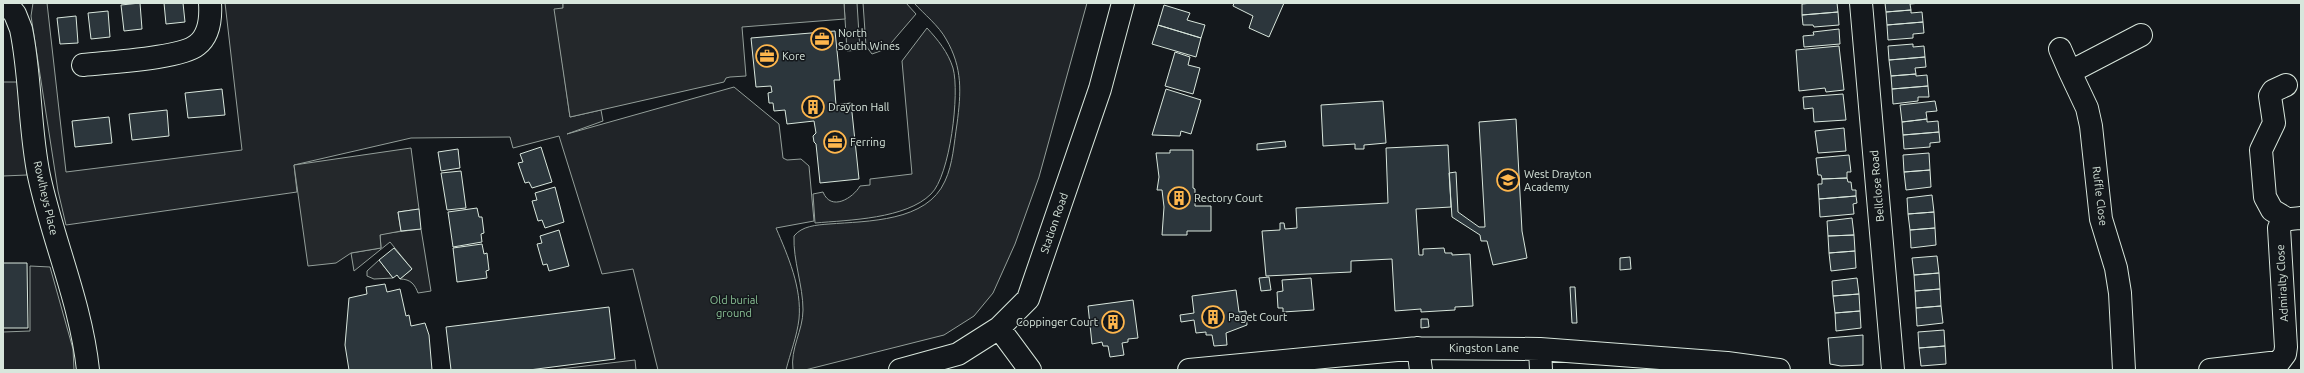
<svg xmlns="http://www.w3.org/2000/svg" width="2304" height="373" font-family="Ubuntu,sans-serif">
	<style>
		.green { fill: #202428; stroke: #939e99 }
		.parking { fill: #24282b; stroke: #939e99 }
		.building { fill: #2c363c; stroke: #d8e6dc }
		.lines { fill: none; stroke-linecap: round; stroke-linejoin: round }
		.minor-casing { stroke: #d8e6dc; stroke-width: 24 }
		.minor { stroke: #14181c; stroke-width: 22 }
		.labels { text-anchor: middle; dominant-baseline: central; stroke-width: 3; stroke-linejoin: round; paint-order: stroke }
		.poi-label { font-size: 11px; fill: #d8e6dc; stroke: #14181c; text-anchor: start }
		.street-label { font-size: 11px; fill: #d8e6dc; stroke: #14181c }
		.park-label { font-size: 11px; fill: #8ac095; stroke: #14181c }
	</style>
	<rect width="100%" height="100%" fill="#14181c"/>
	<path class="green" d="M 33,3 L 47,3 L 66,172 L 242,150 L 225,3 L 563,3 L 563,8 L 555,10 L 570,117 L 601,110 L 603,121 L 567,134 L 734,87 L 779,124 L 783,158 L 787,160 L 801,159 L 809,166 L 814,221 L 776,228 C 788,256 802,288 799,319 C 797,336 790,354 786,370 L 658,370 L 633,269 L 602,274 L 559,136 L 513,148 L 510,137 L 411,138 L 294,165 L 297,192 L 66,225 L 58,191 L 31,16 Z
		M 844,3 L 857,3 L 860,50 L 847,51 Z
		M 863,3 L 906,3 L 916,14 L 886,49 L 872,54 L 866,46 Z
		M 914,3 L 1087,3 L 1039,177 L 1015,244 L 993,293 L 974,316 L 944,335 L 805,370 L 793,370 C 790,348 803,331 803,310 C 803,285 793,261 794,236 C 802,226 816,225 829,224 C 868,221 927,222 945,181 C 953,164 954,143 957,124 C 961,93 963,68 946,39 C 939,26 924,14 914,3 Z
		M 927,28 C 938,40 948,52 953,68 C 960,93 950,176 931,194 C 906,219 849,220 815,223 L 813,194 L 823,192 C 831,212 853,198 860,186 L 870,185 L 870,179 L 912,174 L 902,61 Z
		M 3,82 L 17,82 L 27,175 L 3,176 Z
		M 421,229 L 431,291 L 418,293 C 415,285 411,279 400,279 L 412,269 L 390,242 L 354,271 L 351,253 L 381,248 L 380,234 Z
		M 379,260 L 393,278 L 374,279 L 367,276 L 367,271 Z
		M 30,266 L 50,267 L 73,349 L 74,370 L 3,370 L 3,332 L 30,331 Z
		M 635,360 L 636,370 L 552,370 Z"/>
	<path class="parking" d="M 563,3 L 844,3 L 845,19 L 742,27 L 746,76 L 730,77 L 726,78 L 724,82 L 570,117 L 554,9 L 563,8 Z
		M 411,148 L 419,209 L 398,212 L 401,231 L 380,235 L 381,248 L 351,253 L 336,263 L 308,266 L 294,165 Z"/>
	<path class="building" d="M 140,3 L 142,29 L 124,31 L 121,5 Z
		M 164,3 L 183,3 L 185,22 L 166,24 Z
		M 1234,3 L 1284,3 L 1269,37 L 1249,28 L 1253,16 L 1233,6 Z
		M 1812,3 L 1837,3 L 1838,12 L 1802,15 L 1802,4 Z
		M 1885,3 L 1921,3 L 1910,4 L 1911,10 L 1886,12 Z
		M 1164,5 L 1190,13 L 1187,20 L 1205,25 L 1201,38 L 1158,25 Z
		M 1911,10 L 1911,13 L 1922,12 L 1923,22 L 1887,25 L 1886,12 Z
		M 108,11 L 110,37 L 91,39 L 88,13 Z
		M 1838,12 L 1839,25 L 1814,27 L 1813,25 L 1803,25 L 1802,15 Z
		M 76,16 L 78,43 L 60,44 L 57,18 Z
		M 1923,22 L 1924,33 L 1913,34 L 1913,38 L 1888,40 L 1887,25 Z
		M 1158,25 L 1201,38 L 1196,57 L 1152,44 Z
		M 1839,29 L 1840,44 L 1804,47 L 1803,36 L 1814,35 L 1813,32 Z
		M 835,31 L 840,80 L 834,80 L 836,105 L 851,103 L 859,179 L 820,183 L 816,144 L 814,142 L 813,136 L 816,133 L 814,121 L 787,124 L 785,110 L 774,111 L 773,103 L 769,103 L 768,93 L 772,92 L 771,86 L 756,87 L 751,38 Z
		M 1913,44 L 1913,47 L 1924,46 L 1925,57 L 1889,60 L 1888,46 Z
		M 1839,46 L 1844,90 L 1826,92 L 1825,88 L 1799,91 L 1796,50 Z
		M 1175,52 L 1190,57 L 1188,65 L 1200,68 L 1193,94 L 1165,86 Z
		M 1925,57 L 1926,67 L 1915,68 L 1916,74 L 1891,76 L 1889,60 Z
		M 1916,74 L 1916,76 L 1927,75 L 1928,86 L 1892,89 L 1891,76 Z
		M 1928,86 L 1929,97 L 1918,97 L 1918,101 L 1893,104 L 1892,89 Z
		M 222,89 L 225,115 L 188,118 L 185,93 Z
		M 1166,89 L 1201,100 L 1191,134 L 1181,131 L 1180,136 L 1152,135 Z
		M 1843,94 L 1846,120 L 1814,122 L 1813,108 L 1804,109 L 1803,97 Z
		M 1383,101 L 1386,143 L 1364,145 L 1364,149 L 1355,149 L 1355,144 L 1323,146 L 1321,105 Z
		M 1935,101 L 1937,111 L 1926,112 L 1927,119 L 1902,122 L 1900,105 Z
		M 167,110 L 169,136 L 132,140 L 129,114 Z
		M 109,117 L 112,143 L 75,147 L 72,121 Z
		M 1516,119 L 1522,231 L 1527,258 L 1493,265 L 1487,241 L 1481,241 L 1480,235 L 1452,217 L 1449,173 L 1456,172 L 1458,212 L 1479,227 L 1485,227 L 1479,122 Z
		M 1927,119 L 1927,122 L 1938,121 L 1939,132 L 1903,135 L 1902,122 Z
		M 1844,128 L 1846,151 L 1818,153 L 1815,131 Z
		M 1939,132 L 1940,142 L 1930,143 L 1930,147 L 1904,149 L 1903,135 Z
		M 1285,141 L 1286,147 L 1257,150 L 1257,144 Z
		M 1448,145 L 1451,207 L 1416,209 L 1419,255 L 1423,255 L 1423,249 L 1444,248 L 1445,253 L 1452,253 L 1452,255 L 1470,254 L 1473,306 L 1455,307 L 1455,310 L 1421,312 L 1421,309 L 1395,311 L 1392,259 L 1351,261 L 1351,272 L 1266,276 L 1262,231 L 1280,230 L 1280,223 L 1284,223 L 1285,229 L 1297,228 L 1296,208 L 1388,203 L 1386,148 Z
		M 541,147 L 552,182 L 532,188 L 529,182 L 525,183 L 518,163 L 523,162 L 520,154 Z
		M 458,149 L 460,168 L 441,171 L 438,152 Z
		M 1170,150 L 1193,150 L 1193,188 L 1195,189 L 1195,206 L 1211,206 L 1211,231 L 1187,231 L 1187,235 L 1162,235 L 1164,207 L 1162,190 L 1157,190 L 1159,177 L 1156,153 L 1170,153 Z
		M 1929,153 L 1930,170 L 1904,172 L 1903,155 Z
		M 1849,155 L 1851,172 L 1847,172 L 1847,178 L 1822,179 L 1821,175 L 1818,175 L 1816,158 Z
		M 1930,170 L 1931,187 L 1906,190 L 1904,172 Z
		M 461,171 L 466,208 L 447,210 L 441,173 Z
		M 1847,178 L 1848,182 L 1851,182 L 1852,190 L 1856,190 L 1856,196 L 1819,199 L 1818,184 L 1822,184 L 1822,179 Z
		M 555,187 L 564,222 L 545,228 L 542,220 L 538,221 L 532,201 L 537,200 L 535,193 Z
		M 1932,195 L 1934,212 L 1908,214 L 1907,198 Z
		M 1856,196 L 1857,203 L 1853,204 L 1854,214 L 1820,217 L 1819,199 Z
		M 477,208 L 479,217 L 482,217 L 484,233 L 481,234 L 482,242 L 453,247 L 448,212 Z
		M 419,209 L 421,229 L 401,231 L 398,212 Z
		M 1934,212 L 1935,228 L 1910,230 L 1908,214 Z
		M 1852,218 L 1854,235 L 1828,236 L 1827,221 Z
		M 1935,228 L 1936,245 L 1911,248 L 1910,230 Z
		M 559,230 L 569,266 L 549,271 L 547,264 L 543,265 L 537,244 L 542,243 L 540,236 Z
		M 1854,235 L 1855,251 L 1829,253 L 1828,236 Z
		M 482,244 L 484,254 L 487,253 L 489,270 L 486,271 L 487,278 L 457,282 L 453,248 Z
		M 394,248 L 412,269 L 400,279 L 397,275 L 393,278 L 379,260 Z
		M 1855,251 L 1856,268 L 1831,271 L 1829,253 Z
		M 1937,256 L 1939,273 L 1914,275 L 1912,258 Z
		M 1630,257 L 1631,269 L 1620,270 L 1620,258 Z
		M 3,263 L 27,263 L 28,328 L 3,328 Z
		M 1939,273 L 1940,289 L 1915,291 L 1914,275 Z
		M 1269,277 L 1271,290 L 1261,291 L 1259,278 Z
		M 1311,278 L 1314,310 L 1283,312 L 1283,308 L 1278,308 L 1277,292 L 1283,291 L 1282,280 Z
		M 1857,278 L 1859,294 L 1833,296 L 1832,281 Z
		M 385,284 L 387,292 L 400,289 L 406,316 L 409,315 L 411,326 L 425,323 L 429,335 L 432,370 L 349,370 L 345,345 L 349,298 L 367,294 L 366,287 Z
		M 1570,287 L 1575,287 L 1577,323 L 1572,323 Z
		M 1940,289 L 1941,306 L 1916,308 L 1915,291 Z
		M 1236,290 L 1239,312 L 1246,311 L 1247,325 L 1226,333 L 1227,345 L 1214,346 L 1212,335 L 1206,335 L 1206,332 L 1196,333 L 1194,320 L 1181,322 L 1180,315 L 1194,313 L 1192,296 Z
		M 1859,294 L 1860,311 L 1835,313 L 1833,296 Z
		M 1133,300 L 1138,338 L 1128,339 L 1128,342 L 1122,343 L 1124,355 L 1110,357 L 1108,346 L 1103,346 L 1102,342 L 1092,344 L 1088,306 Z
		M 1941,306 L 1943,323 L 1917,326 L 1916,308 Z
		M 609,307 L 615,359 L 529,370 L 451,370 L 446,327 Z
		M 1860,311 L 1861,328 L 1836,331 L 1835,313 Z
		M 1421,319 L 1428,319 L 1429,327 L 1421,328 Z
		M 1944,330 L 1945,346 L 1919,348 L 1918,332 Z
		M 1863,335 L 1863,365 L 1841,366 L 1830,364 L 1828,338 Z
		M 1945,346 L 1946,364 L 1921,366 L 1919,348 Z"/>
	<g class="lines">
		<g class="minor-casing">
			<path id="minor" d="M 6,3 L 15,14 L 21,29 C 31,77 29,128 39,176 C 53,241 81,303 88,370
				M 1861,3 L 1893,370
				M 2060,49 L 2070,72 L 2141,35
				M 83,65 C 107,62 180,59 197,45 C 210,35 211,18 210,3
				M 2070,72 L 2087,108 L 2091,126 L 2101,219 L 2116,268 L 2120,293 L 2124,370
				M 2286,85 L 2273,91 L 2270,96 L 2274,123 L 2261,150 L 2265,197 L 2272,210 L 2287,219
				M 999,328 L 1030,370
				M 1418,348 L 1421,370
				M 1540,349 L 1541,370
				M 900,370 L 958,354 L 999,328 L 1028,299 L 1100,89 L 1123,3
				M 1189,370 L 1418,348 L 1540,349 L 1727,363 L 1779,370
				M 2210,370 L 2279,362 L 2285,354 L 2286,347 L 2279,228 C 2282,218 2292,219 2301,218"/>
		</g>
		<use href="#minor" class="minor"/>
	</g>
	<defs>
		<g id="office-ring" transform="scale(1.15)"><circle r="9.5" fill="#14181c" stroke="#ffb74d" stroke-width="1.5"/><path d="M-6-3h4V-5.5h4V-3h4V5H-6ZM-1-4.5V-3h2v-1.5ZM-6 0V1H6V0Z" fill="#ffb74d"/></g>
		<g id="building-ring" transform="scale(1.15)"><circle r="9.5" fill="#14181c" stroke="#ffb74d" stroke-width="1.5"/><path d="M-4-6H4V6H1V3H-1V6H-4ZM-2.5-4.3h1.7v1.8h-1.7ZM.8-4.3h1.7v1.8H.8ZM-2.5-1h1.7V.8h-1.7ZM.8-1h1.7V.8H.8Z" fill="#ffb74d"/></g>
		<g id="school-ring" transform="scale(1.15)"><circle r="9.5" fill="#14181c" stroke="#ffb74d" stroke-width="1.5"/><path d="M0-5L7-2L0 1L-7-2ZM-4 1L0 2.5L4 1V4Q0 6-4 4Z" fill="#ffb74d"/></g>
	</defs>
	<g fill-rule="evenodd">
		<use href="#office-ring" x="822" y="39"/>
		<use href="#office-ring" x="767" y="56"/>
		<use href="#building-ring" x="813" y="107"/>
		<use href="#office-ring" x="835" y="142"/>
		<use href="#school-ring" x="1508" y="180"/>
		<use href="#building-ring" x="1179" y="198"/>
		<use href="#building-ring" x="1213" y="317"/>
		<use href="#building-ring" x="1113" y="322"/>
	</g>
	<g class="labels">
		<g class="poi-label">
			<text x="838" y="33">North<tspan x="838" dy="13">South Wines</tspan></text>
			<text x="782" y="56">Kore</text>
			<text x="828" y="107">Drayton Hall</text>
			<text x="850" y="142">Ferring</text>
			<text x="1524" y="174">West Drayton<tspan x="1524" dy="13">Academy</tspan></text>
			<text x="1194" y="198">Rectory Court</text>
			<text x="1228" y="317">Paget Court</text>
			<text x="1098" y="322" text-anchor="end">Coppinger Court</text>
		</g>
		<g class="street-label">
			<text transform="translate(1877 186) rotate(-95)">Bellclose Road</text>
			<text transform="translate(2100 196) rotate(83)">Ruffle Close</text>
			<text transform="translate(46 198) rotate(77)">Rowlheys Place</text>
			<text transform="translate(1054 223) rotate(-71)">Station Road</text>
			<text transform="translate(2282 283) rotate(-93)">Admiralty Close</text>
			<text x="1484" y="348">Kingston Lane</text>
		</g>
		<g class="park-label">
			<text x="734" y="300">Old burial<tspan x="734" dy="13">ground</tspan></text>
		</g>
	</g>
	<rect width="2304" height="373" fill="none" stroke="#d8e6dc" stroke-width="8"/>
</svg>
